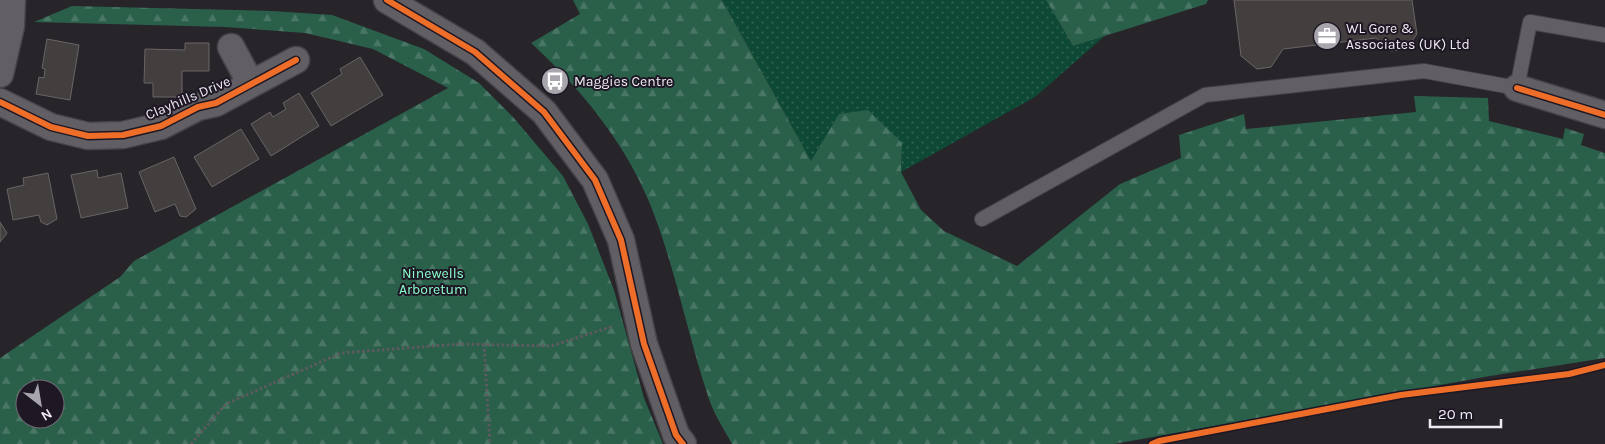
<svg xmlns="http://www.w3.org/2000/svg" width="1605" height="444" font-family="Karla,sans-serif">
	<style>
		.grass { fill: url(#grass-dots) }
		.forest { fill: url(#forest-firs); fill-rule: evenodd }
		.building { fill: #443f3f; stroke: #6a6565 }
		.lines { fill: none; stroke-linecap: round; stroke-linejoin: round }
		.service-casing { stroke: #454248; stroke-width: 16 }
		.minor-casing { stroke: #454248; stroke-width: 29 }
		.path { stroke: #5d5a60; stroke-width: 3; stroke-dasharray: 2.5 2.5; stroke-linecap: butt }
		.service { stroke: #625f64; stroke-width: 14 }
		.minor { stroke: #625f64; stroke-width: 26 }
		.cycleway-casing { stroke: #1e1724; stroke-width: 9 }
		.cycleway { stroke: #ee6e29; stroke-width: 6 }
		.labels { text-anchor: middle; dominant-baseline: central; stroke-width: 4; stroke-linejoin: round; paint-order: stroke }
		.poi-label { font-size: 14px; fill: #efeaf4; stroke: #1e1724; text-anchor: start }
		.street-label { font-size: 14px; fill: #efeaf4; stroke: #1e1724 }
		.park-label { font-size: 14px; fill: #8afdcc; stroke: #1e1724 }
	</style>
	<defs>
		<pattern id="grass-dots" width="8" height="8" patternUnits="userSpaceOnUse" patternTransform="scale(1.25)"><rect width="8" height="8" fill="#0d4935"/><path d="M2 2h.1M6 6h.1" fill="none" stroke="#316353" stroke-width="1.8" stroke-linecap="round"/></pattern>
		<pattern id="forest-firs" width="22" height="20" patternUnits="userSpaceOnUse" patternTransform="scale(1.25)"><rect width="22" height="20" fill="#2a5f4a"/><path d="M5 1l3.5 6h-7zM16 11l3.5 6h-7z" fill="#497665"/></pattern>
	</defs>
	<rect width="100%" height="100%" fill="#27242a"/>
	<path class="grass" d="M 722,0 L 1046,0 L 1073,46 L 1107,34 L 1035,97 L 901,172 L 902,143 L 839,115 L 811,161 Z"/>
	<path class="forest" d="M 573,0 L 722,0 L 811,161 L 839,114 L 868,110 L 902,143 L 901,172 L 921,210 L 944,231 L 1017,266 L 1120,184 L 1181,158 L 1179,135 L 1244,114 L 1246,129 L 1416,112 L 1414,96 L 1488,98 L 1489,121 L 1563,139 L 1565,128 L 1584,134 L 1581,145 L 1605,153 L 1605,358 L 1490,376 L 1114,444 L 732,444 C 724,429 713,413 708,396 C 687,333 675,266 650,204 C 624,141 580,88 531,43 L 580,14 Z
		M 1046,0 L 1208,0 L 1206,4 L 1073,46 Z
		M 72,6 L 272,11 L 332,15 L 424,49 L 479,83 L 513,117 L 563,176 L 588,224 L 614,290 L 644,398 L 663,444 L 0,444 L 0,358 L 120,277 L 134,261 L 448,88 L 373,49 L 305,33 L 225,27 L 34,22 ZM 25,389 L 55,389 L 55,419 L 25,419 Z"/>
	<path class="building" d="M 1234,0 L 1412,0 L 1417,34 L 1406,49 L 1391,51 L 1376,38 L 1283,49 L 1271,67 L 1257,69 L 1241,56 Z
		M 47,39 L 79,45 L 70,100 L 36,94 L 39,77 L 44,78 L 45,69 L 42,68 Z
		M 185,43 L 209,43 L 209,71 L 182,71 L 182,97 L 153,97 L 153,83 L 144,83 L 145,49 L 185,50 Z
		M 360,57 L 383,95 L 331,126 L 311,93 L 342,74 L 340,69 Z
		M 299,93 L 319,126 L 271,156 L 251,124 L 270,112 L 273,117 L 286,109 L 283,103 Z
		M 241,129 L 259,159 L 212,187 L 194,157 Z
		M 174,157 L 196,209 L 186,217 L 180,216 L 175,204 L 155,212 L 139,172 Z
		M 97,170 L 98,178 L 121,173 L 128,208 L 81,218 L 71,175 Z
		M 48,173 L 57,219 L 47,225 L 41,222 L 39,215 L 13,220 L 7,189 L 24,185 L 23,178 Z
		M 0,222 L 7,233 L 0,242 Z"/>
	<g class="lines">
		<g class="service-casing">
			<path id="service" d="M 982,219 L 1205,95 L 1424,71 L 1517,88 L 1530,22 L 1605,35"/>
		</g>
		<g class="minor-casing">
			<path id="minor" d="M 387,0 L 475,52 L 544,112 L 595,180 L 621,240 L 644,344 L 676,435 L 683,444
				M 231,47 L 251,84
				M 0,74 L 11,26 L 12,0
				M 1517,88 L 1605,115
				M 0,102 L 51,127 L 88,136 L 123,135 L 161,126 L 198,107 L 216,103 L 296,60"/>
		</g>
		<path class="path" d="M 484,344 L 490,444
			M 191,444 L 226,404 L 341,353 L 460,344 L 551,346 L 614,326"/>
		<use href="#service" class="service"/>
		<use href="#minor" class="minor"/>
		<g class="cycleway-casing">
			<path id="cycleway" d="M 387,0 L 475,52 L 544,112 L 595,180 L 621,240 L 644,344 L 676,435 L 683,444
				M 1517,88 L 1605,115
				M 0,102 L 51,127 L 88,136 L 123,135 L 161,126 L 198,107 L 216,103 L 296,60
				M 1152,444 L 1159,441 L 1401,395 L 1569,374 L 1605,365"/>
		</g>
		<use href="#cycleway" class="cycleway"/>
	</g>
	<defs>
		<g id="office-disc" transform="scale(1.4375)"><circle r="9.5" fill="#a9a5ad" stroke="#1e1724"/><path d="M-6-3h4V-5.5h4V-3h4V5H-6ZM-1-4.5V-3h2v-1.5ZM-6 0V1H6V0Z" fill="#fff"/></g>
		<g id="bus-disc" transform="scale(1.4375)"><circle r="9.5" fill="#a9a5ad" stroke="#1e1724"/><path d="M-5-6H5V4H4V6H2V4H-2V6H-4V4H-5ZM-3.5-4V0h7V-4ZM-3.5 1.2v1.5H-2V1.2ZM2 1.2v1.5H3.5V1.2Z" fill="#fff"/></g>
	</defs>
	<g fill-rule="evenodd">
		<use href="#office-disc" x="1327" y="36"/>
		<use href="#bus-disc" x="555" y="81"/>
	</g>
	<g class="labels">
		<g class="poi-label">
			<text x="1346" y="28">WL Gore &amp;<tspan x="1346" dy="16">Associates (UK) Ltd</tspan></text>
			<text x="574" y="81">Maggies Centre</text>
		</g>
		<g class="street-label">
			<text transform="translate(188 98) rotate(-23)">Clayhills Drive</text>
		</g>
		<g class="park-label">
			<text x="433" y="273">Ninewells<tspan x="433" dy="16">Arboretum</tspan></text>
		</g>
	</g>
	<g transform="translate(40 404) rotate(149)"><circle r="24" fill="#1e1724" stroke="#726b77"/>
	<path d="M0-4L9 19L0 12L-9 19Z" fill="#a9a5ad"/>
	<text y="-8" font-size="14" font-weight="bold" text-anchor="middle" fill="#efeaf4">N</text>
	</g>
	<path d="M1430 419v8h71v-8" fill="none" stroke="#efeaf4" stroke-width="2.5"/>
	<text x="1438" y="419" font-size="15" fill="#efeaf4" stroke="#1e1724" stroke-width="4" paint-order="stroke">20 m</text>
</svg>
